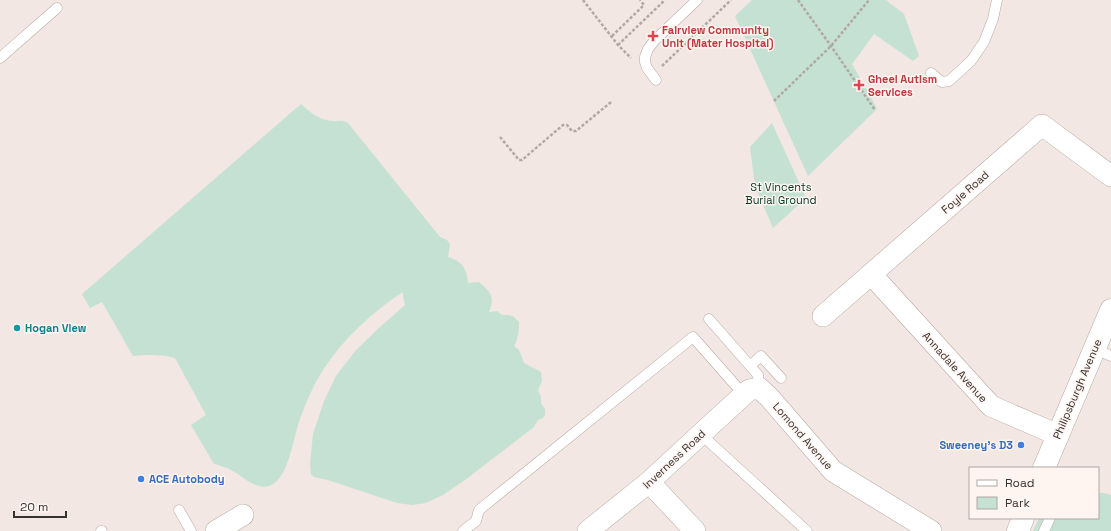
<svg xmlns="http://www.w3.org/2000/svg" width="1111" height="531" font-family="'Space Grotesk',sans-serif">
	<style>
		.green { fill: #c4e1d3 }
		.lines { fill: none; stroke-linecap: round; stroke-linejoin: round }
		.service-casing { stroke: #b6aba6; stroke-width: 11 }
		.minor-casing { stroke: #b6aba6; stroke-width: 22 }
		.tertiary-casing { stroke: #b6aba6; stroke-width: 23 }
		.path { stroke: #b1a8a4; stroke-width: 2.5; stroke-dasharray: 3 2; stroke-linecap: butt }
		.service { stroke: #fff; stroke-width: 10 }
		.minor { stroke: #fff; stroke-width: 21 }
		.tertiary { stroke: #fff; stroke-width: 22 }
		.health-dot { fill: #e0444e; stroke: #fef5f1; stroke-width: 1.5 }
		.culture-dot { fill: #0f9aa8; stroke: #fef5f1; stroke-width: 1.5 }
		.shop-dot { fill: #3f7fe0; stroke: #fef5f1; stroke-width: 1.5 }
		.labels { text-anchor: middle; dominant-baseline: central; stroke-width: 3; stroke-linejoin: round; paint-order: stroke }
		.health-label { font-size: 11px; font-weight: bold; fill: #be3a42; stroke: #fef5f1; text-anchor: start }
		.park-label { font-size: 11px; fill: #003523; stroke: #fef5f1 }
		.street-label { font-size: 11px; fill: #363230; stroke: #fef5f1 }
		.culture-label { font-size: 11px; font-weight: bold; fill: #0d838f; stroke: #fef5f1; text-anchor: start }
		.shop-label { font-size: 11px; font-weight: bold; fill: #366cbe; stroke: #fef5f1; text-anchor: end }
	</style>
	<rect width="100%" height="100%" fill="#f2e7e2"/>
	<path class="green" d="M 752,0 L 886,0 L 904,14 L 919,56 L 913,61 L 874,34 L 852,64 L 870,95 L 877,109 L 808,176 L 735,16 Z
		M 301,104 C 310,112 319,120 332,121 C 339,122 341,119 348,123 L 440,237 L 447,240 L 450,244 L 448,257 C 462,261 467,269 468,283 L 479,282 C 491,292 495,297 489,312 L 497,311 L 502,315 L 509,315 L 514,317 L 519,322 C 519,330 518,339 514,346 L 519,350 L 524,363 L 541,372 L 542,381 L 538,390 L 541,397 L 541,403 L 545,409 L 545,415 L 543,418 L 538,420 L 534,427 L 465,480 L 443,495 L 426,503 L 412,505 L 397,503 L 328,480 L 314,477 L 311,474 L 310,464 L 313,434 L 324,401 L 336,376 L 356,350 L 380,327 L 405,305 L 403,297 L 403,292 C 372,312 343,339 323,370 C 313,385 306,403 300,419 C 293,437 289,480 269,486 C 255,490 243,476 231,470 C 226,467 220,466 214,464 L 191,425 L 206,415 L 175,358 C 161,354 148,355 133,356 L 102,302 L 90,308 L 82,294 Z
		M 772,123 L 806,198 L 773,228 L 755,186 L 750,147 Z
		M 1098,493 L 1104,493 L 1111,495 L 1111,531 L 1033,531 L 1039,518 L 1098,518 Z"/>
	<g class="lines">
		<g class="service-casing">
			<path id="service" d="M 0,58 L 57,8
				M 931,73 L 938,79 L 942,82 L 949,81 L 971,61 L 984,42 L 993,19 L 997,0
				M 656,80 L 647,68 L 645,62 L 645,57 L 648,49 L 655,40 L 697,0
				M 709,319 L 758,375 L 759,388
				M 1094,349 L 1111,356
				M 750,366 L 761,356 L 781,378
				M 702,433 L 706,439 L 807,531
				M 179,510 L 191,531
				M 101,531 L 102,531
				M 463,531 L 476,521 L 479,510 L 693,337 L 744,395
				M 1044,531 L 1050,518"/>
		</g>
		<g class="minor-casing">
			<path id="minor" d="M 871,274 L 991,406 L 1051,432 L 1058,436
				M 823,316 L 1042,125 L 1111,176
				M 649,482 L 695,531
				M 216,531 L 243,515
				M 588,531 L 649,482 L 702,433 L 749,390 L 759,388 L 769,397 L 833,471 L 931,531"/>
		</g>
		<g class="tertiary-casing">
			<path id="tertiary" d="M 1044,468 L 1111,310
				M 1018,531 L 1023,518"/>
		</g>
		<path class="path" d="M 583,0 L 618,45 L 631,58
			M 798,0 L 831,46 L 875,110
			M 612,36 L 644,5 L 640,0
			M 618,45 L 665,0
			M 662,66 L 731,0
			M 774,101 L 831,46 L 869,0
			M 500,137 L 519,160 L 522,160 L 563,125 L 567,125 L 572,131 L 576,131 L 611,102"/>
		<use href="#service" class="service"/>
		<use href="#minor" class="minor"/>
		<use href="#tertiary" class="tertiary"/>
	</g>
	<g class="health-dot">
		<path d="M651 30h4v4h4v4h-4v4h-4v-4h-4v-4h4z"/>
		<path d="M857 79h4v4h4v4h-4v4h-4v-4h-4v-4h4z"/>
	</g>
	<circle class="culture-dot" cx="17" cy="328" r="4"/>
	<g class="shop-dot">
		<circle cx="1021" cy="445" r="4"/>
		<circle cx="141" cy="479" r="4"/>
	</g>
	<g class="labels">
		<g class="health-label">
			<text x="662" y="30">Fairview Community<tspan x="662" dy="13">Unit (Mater Hospital)</tspan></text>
			<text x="868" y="79">Gheel Autism<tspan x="868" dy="13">Services</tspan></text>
		</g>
		<g class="park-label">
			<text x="781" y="187">St Vincents<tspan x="781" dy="13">Burial Ground</tspan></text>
		</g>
		<g class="street-label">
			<text transform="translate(965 192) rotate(-41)">Foyle Road</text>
			<text transform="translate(955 367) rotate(48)">Annadale Avenue</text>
			<text transform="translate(1077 389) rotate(-67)">Philipsburgh Avenue</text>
			<text transform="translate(803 436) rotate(49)">Lomond Avenue</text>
			<text transform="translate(674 459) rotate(-43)">Inverness Road</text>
		</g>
		<g class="culture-label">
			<text x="25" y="328">Hogan View</text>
		</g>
		<g class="shop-label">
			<text x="1013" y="445">Sweeney's D3</text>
			<text x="149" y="479" text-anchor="start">ACE Autobody</text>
		</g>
	</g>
	<rect x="969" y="467" width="130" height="52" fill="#fef5f1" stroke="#aea7a4"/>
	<rect x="977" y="480" width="20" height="6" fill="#ffffff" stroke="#aea7a4"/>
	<text x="1005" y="487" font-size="12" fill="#363230">Road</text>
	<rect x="977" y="497" width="20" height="12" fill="#c4e1d3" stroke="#aea7a4"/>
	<text x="1005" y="507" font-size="12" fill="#363230">Park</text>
	<path d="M14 511v6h52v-6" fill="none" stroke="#363230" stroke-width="2"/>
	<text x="20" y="511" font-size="12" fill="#363230" stroke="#fef5f1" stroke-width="3" paint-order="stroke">20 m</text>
</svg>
